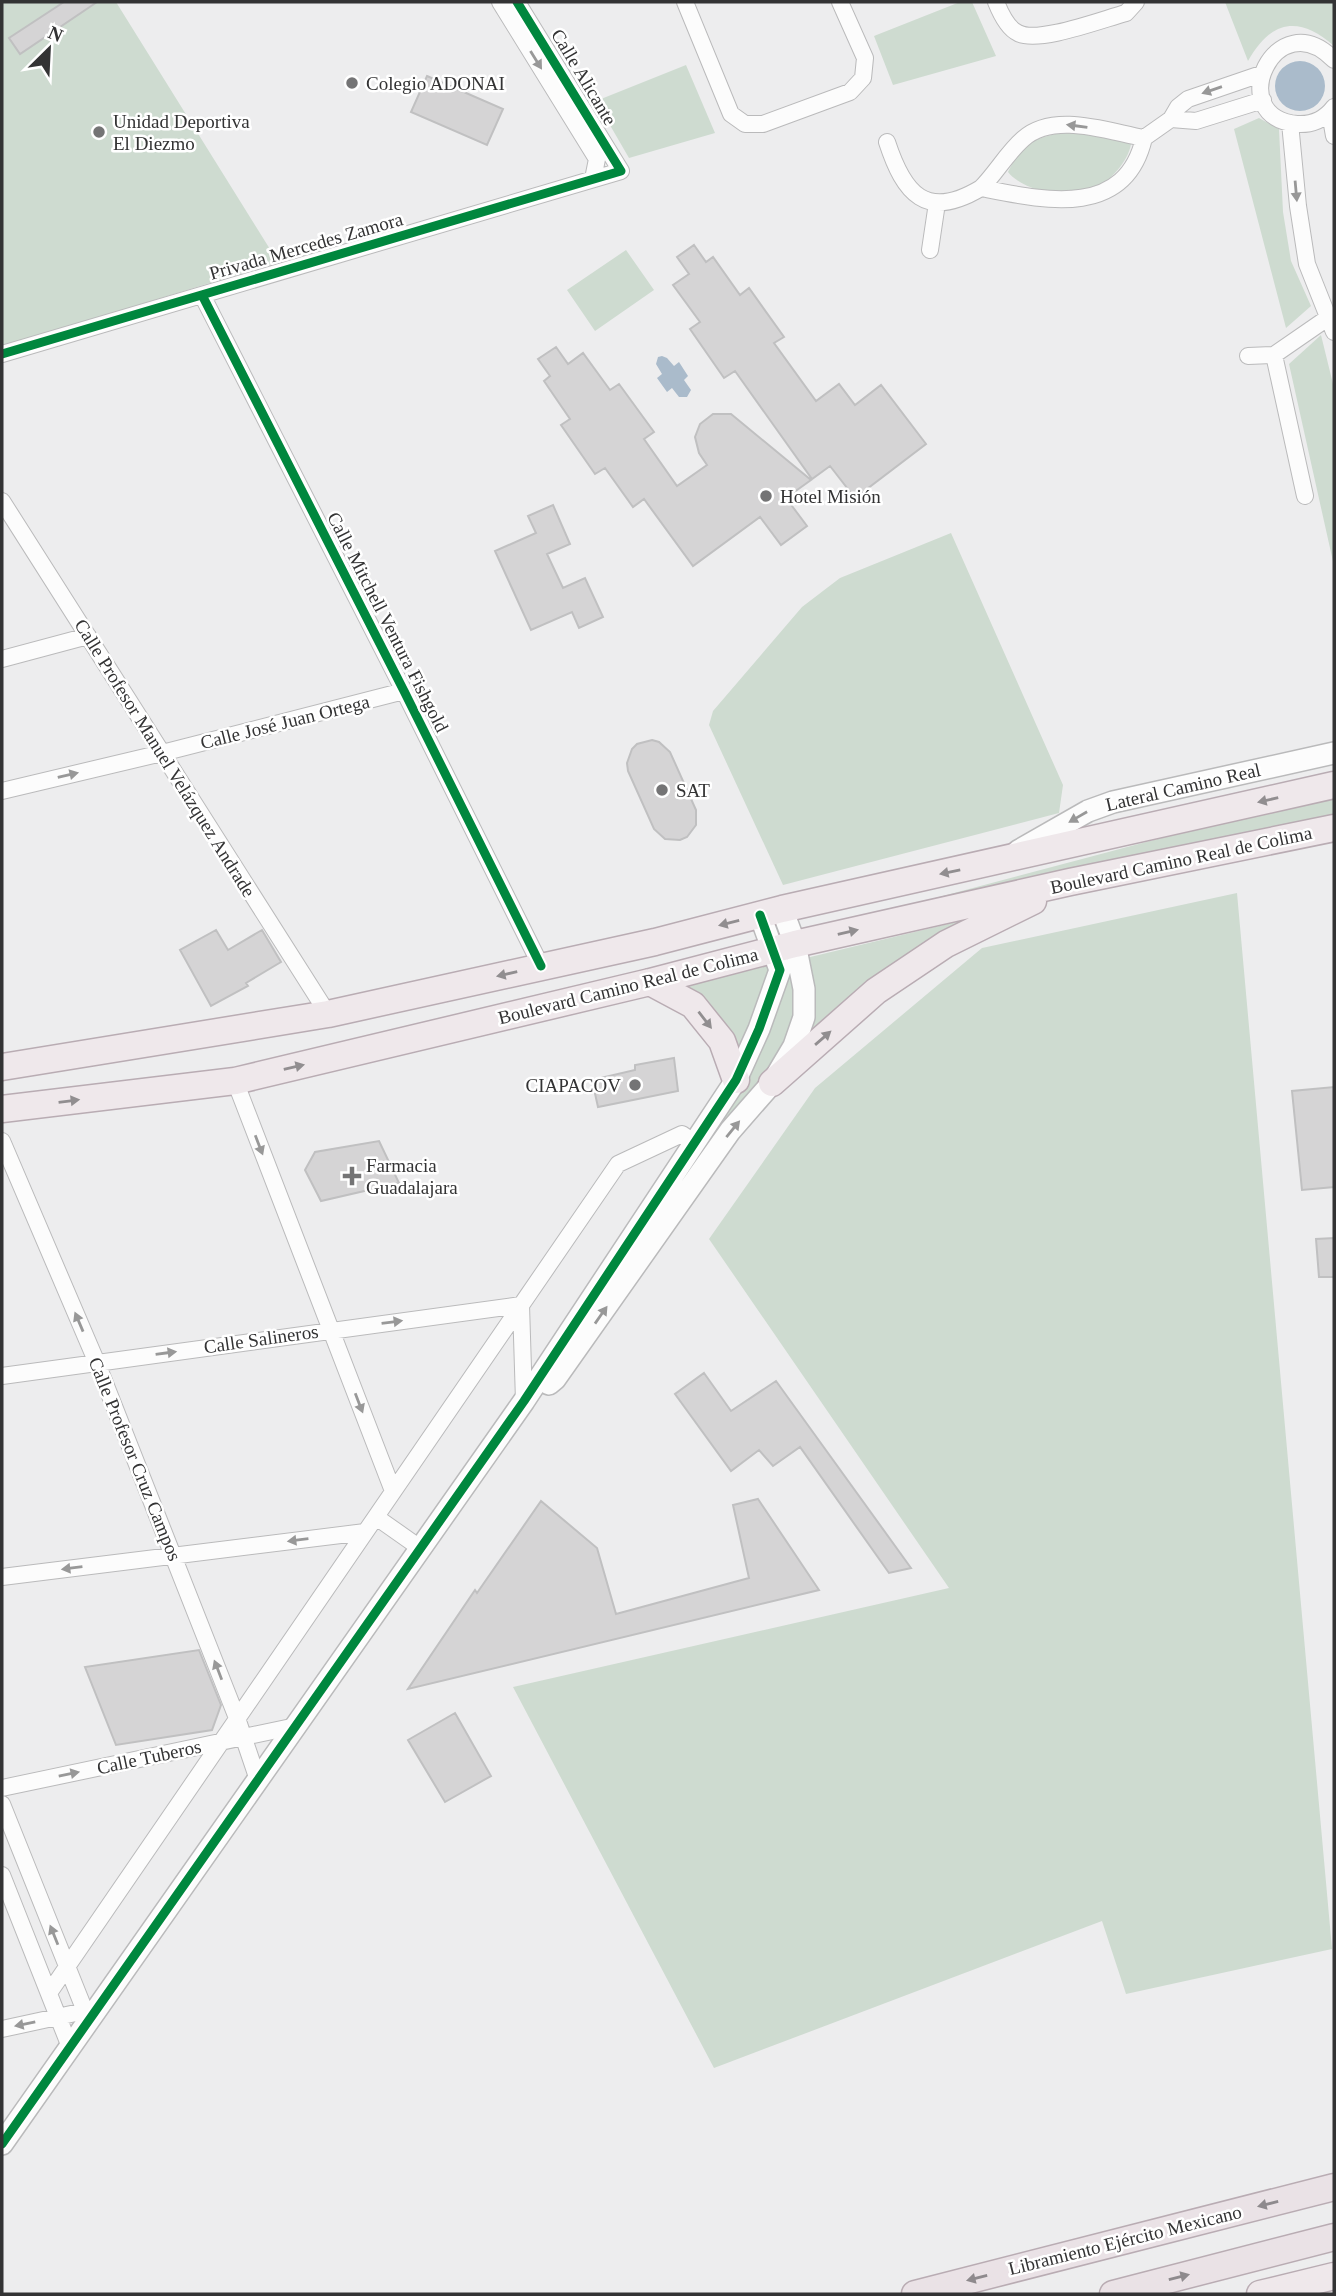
<svg xmlns="http://www.w3.org/2000/svg" width="1336" height="2296" font-family="Georgia,serif">
	<style>
		.green { fill: #cedbd0 }
		.water { fill: #aabbcb }
		.building { fill: #d5d4d5; stroke: #c0c0c1; stroke-width: 2 }
		.lines { fill: none; stroke-linecap: round; stroke-linejoin: round }
		.minor-casing { stroke: #bababb; stroke-width: 18 }
		.tertiary-casing { stroke: #bababb; stroke-width: 24 }
		.primary-casing { stroke: #b9acb3; stroke-width: 29 }
		.trunk-casing { stroke: #b9acb3; stroke-width: 29 }
		.minor { stroke: #fcfcfc; stroke-width: 16 }
		.tertiary { stroke: #fcfcfc; stroke-width: 21 }
		.primary { stroke: #efe8eb; stroke-width: 26 }
		.trunk { stroke: #eae2e6; stroke-width: 26 }
		.cycleway-casing { stroke: #fff; stroke-width: 13 }
		.cycleway { stroke: #00873e; stroke-width: 9 }
		.oneway { fill: #989898 }
		.oneway2 { fill: #918e90 }
		.oneway3 { fill: #8e8a8d }
		.poi-dot { fill: #747475; stroke: #fff; stroke-width: 2.5 }
		.labels { text-anchor: middle; dominant-baseline: central; stroke-width: 5; stroke-linejoin: round; paint-order: stroke }
		.street-label { font-size: 19px; fill: #333334; stroke: #fff }
		.poi-label { font-size: 19px; fill: #333334; stroke: #fff; text-anchor: start }
	</style>
	<rect width="100%" height="100%" fill="#ededee"/>
	<path class="green" d="M 2,2 L 116,2 L 278,262 L 2,347 Z
		M 960,2 L 972,2 L 996,56 L 893,85 L 874,36 Z
		M 1225,2 L 1334,2 L 1334,46 C 1299,15 1271,20 1248,61 Z
		M 686,65 L 715,133 L 629,158 L 596,101 Z
		M 1259,118 L 1279,129 L 1283,212 L 1291,261 L 1311,306 L 1286,328 L 1234,129 Z
		M 1068,132 L 1119,140 L 1131,144 C 1128,162 1110,181 1094,189 C 1071,201 1024,192 1008,172 C 1021,143 1038,136 1068,132 Z
		M 626,250 L 654,290 L 595,331 L 567,290 Z
		M 1321,335 L 1334,388 L 1334,566 L 1289,364 Z
		M 951,533 L 1063,785 L 1059,813 L 783,885 L 709,725 L 713,711 L 802,607 L 840,578 Z
		M 1334,797 L 1334,818 L 826,927 L 1248,815 Z
		M 1237,893 L 1332,1949 L 1126,1994 L 1102,1921 L 714,2068 L 513,1687 L 949,1588 L 709,1239 L 815,1088 L 982,948 Z
		M 998,912 L 803,1042 L 806,958 Z
		M 772,964 L 737,1060 L 679,986 Z
		M 793,973 C 794,985 798,1000 796,1012 C 791,1055 735,1115 709,1150 L 702,1145 L 785,976 Z"/>
	<path class="water" d="M1275 86a25 25 0 1 1 50 0a25 25 0 1 1-50 0Z
		M 662,356 L 667,358 L 674,366 L 679,362 L 688,376 L 684,380 L 691,390 L 687,397 L 679,397 L 672,388 L 667,392 L 657,378 L 662,374 L 656,364 L 658,357 Z"/>
	<path class="building" d="M 64,2 L 97,2 L 20,54 L 9,38 Z
		M 427,76 L 503,109 L 487,145 L 411,112 Z
		M 694,245 L 706,262 L 713,257 L 740,295 L 749,288 L 784,337 L 774,343 L 816,401 L 839,384 L 855,405 L 881,385 L 926,444 L 855,498 L 830,466 L 812,479 L 735,371 L 724,378 L 690,329 L 700,322 L 673,285 L 689,274 L 677,257 Z
		M 556,347 L 568,364 L 583,353 L 610,390 L 619,384 L 654,432 L 644,439 L 677,486 L 707,465 L 699,453 L 695,437 L 700,424 L 713,414 L 731,414 L 811,480 L 786,498 L 807,526 L 781,545 L 760,517 L 693,566 L 644,499 L 633,507 L 605,468 L 595,474 L 561,425 L 570,419 L 544,381 L 550,376 L 538,359 Z
		M 553,505 L 570,544 L 547,554 L 563,588 L 585,578 L 603,617 L 579,628 L 572,612 L 531,630 L 495,551 L 536,533 L 528,516 Z
		M 652,740 L 659,742 L 670,752 L 696,810 L 696,825 L 687,837 L 680,840 L 665,839 L 654,829 L 628,771 L 627,763 L 632,749 L 637,744 Z
		M 216,930 L 228,950 L 262,930 L 281,962 L 246,983 L 248,986 L 211,1006 L 180,950 Z
		M 674,1058 L 678,1091 L 598,1107 L 592,1080 L 635,1070 L 635,1065 Z
		M 1334,1087 L 1334,1187 L 1302,1190 L 1292,1091 Z
		M 379,1141 L 399,1183 L 321,1201 L 305,1170 L 315,1152 Z
		M 1334,1238 L 1334,1277 L 1319,1277 L 1316,1239 Z
		M 704,1373 L 731,1411 L 776,1381 L 911,1568 L 889,1573 L 800,1447 L 773,1466 L 759,1450 L 731,1471 L 675,1394 Z
		M 758,1499 L 819,1590 L 408,1689 L 475,1590 L 477,1593 L 541,1501 L 597,1548 L 616,1614 L 749,1578 L 733,1505 Z
		M 199,1650 L 221,1705 L 212,1730 L 116,1745 L 85,1667 Z
		M 455,1713 L 491,1776 L 445,1802 L 408,1740 Z"/>
	<g class="lines">
		<g class="minor-casing">
			<path id="minor" d="M 500,2 L 597,159 L 593,179
				M 685,2 L 731,114 L 745,124 L 763,124 L 850,92 L 863,78 L 865,58 L 840,2
				M 996,2 C 1000,12 1007,28 1018,33 C 1038,44 1103,19 1126,13 L 1136,2
				M 1334,60 C 1276,0 1222,117 1297,124 C 1312,125 1325,119 1334,107
				M 1330,113 L 1334,136
				M 1171,119 L 1196,121 L 1263,100
				M 1290,123 L 1298,206 L 1307,264 L 1334,332
				M 1144,138 C 1109,132 1054,111 1023,139 C 1007,153 996,173 981,188 C 1042,200 1125,220 1144,138 L 1171,119 L 1178,107 L 1188,99 L 1261,74
				M 887,142 C 904,194 926,221 981,188
				M 930,250 L 937,203
				M 202,295 L 404,691 L 541,966
				M 2,354 L 621,171 L 517,2
				M 1248,356 L 1274,355
				M 1305,496 L 1274,355 L 1329,317
				M 2,501 L 328,1014
				M 2,659 L 88,636
				M 2,791 L 162,753 L 404,691
				M 235,1081 L 393,1491
				M 2,1141 L 97,1363 L 237,1718 L 258,1780
				M 2,1376 L 521,1305 L 524,1401
				M 376,1517 L 420,1548
				M 2,1577 L 365,1532
				M 2,1788 L 296,1726
				M 2,1804 L 89,2021
				M 2,1875 L 70,2047
				M 49,1993 L 618,1164 L 682,1134 L 695,1143
				M 2,2029 L 94,2009"/>
		</g>
		<g class="tertiary-casing">
			<path id="tertiary" d="M 1018,851 L 1088,811 L 1113,802 L 1334,753
				M 549,1384 L 555,1379 L 730,1131 L 772,1083 L 794,1046 L 804,1017 L 804,989 L 795,944 L 782,909
				M 2,2144 L 524,1401 L 736,1080 L 759,1029 L 780,970 L 760,915"/>
		</g>
		<g class="primary-casing">
			<path id="primary" d="M 650,982 L 693,1005 L 722,1041 L 736,1080
				M 2,1067 L 328,1014 L 655,942 L 782,909 L 1334,785
				M 772,1083 L 876,991 L 946,944 L 1033,901
				M 2,1109 L 235,1081 L 650,982 L 795,944 L 1070,882 L 1334,828
				M 1260,2294 L 1334,2276"/>
		</g>
		<g class="trunk-casing">
			<path id="trunk" d="M 915,2294 L 1334,2187
				M 1113,2294 L 1334,2237"/>
		</g>
		<use href="#minor" class="minor"/>
		<use href="#tertiary" class="tertiary"/>
		<use href="#primary" class="primary"/>
		<use href="#trunk" class="trunk"/>
		<g class="cycleway-casing">
			<path id="cycleway" d="M 202,295 L 404,691 L 541,966
				M 2,354 L 621,171 L 517,2
				M 2,2144 L 524,1401 L 736,1080 L 759,1029 L 780,970 L 760,915"/>
		</g>
		<use href="#cycleway" class="cycleway"/>
	</g>
	<defs><path id="oneway-solid" d="M-6-.8H1V-3.2L6.5 0L1 3.2V.8H-6Z" transform="scale(1.75)"/></defs>
	<g class="oneway">
		<use href="#oneway-solid" transform="translate(536 60) rotate(58)"/>
		<use href="#oneway-solid" transform="translate(1212 90) rotate(161)"/>
		<use href="#oneway-solid" transform="translate(1077 126) rotate(-172)"/>
		<use href="#oneway-solid" transform="translate(1296 191) rotate(85)"/>
		<use href="#oneway-solid" transform="translate(68 775) rotate(-13)"/>
		<use href="#oneway-solid" transform="translate(1078 817) rotate(150)"/>
		<use href="#oneway-solid" transform="translate(733 1129) rotate(-51)"/>
		<use href="#oneway-solid" transform="translate(259 1145) rotate(69)"/>
		<use href="#oneway-solid" transform="translate(601 1315) rotate(-55)"/>
		<use href="#oneway-solid" transform="translate(79 1322) rotate(-113)"/>
		<use href="#oneway-solid" transform="translate(392 1322) rotate(-7)"/>
		<use href="#oneway-solid" transform="translate(166 1353) rotate(-8)"/>
		<use href="#oneway-solid" transform="translate(359 1403) rotate(69)"/>
		<use href="#oneway-solid" transform="translate(298 1540) rotate(173)"/>
		<use href="#oneway-solid" transform="translate(72 1568) rotate(173)"/>
		<use href="#oneway-solid" transform="translate(218 1670) rotate(-111)"/>
		<use href="#oneway-solid" transform="translate(69 1774) rotate(-12)"/>
		<use href="#oneway-solid" transform="translate(54 1935) rotate(-112)"/>
		<use href="#oneway-solid" transform="translate(25 2024) rotate(168)"/>
	</g>
	<g class="oneway2">
		<use href="#oneway-solid" transform="translate(1268 800) rotate(167)"/>
		<use href="#oneway-solid" transform="translate(950 872) rotate(168)"/>
		<use href="#oneway-solid" transform="translate(729 923) rotate(166)"/>
		<use href="#oneway-solid" transform="translate(848 932) rotate(-13)"/>
		<use href="#oneway-solid" transform="translate(507 974) rotate(167)"/>
		<use href="#oneway-solid" transform="translate(705 1020) rotate(52)"/>
		<use href="#oneway-solid" transform="translate(823 1038) rotate(-41)"/>
		<use href="#oneway-solid" transform="translate(294 1067) rotate(-13)"/>
		<use href="#oneway-solid" transform="translate(69 1101) rotate(-7)"/>
	</g>
	<g class="oneway3">
		<use href="#oneway-solid" transform="translate(1268 2204) rotate(166)"/>
		<use href="#oneway-solid" transform="translate(1179 2277) rotate(-14)"/>
		<use href="#oneway-solid" transform="translate(977 2278) rotate(166)"/>
	</g>
	<g class="poi-dot">
		<circle cx="352" cy="83" r="7"/>
		<circle cx="99" cy="132" r="7"/>
		<circle cx="766" cy="496" r="7"/>
		<circle cx="662" cy="790" r="7"/>
		<circle cx="635" cy="1085" r="7"/>
		<path d="M348.5 1165.5h7v7h7v7h-7v7h-7v-7h-7v-7h7z"/>
	</g>
	<g class="labels">
		<g class="street-label">
			<text transform="translate(584 77) rotate(59)">Calle Alicante</text>
			<text transform="translate(306 246) rotate(-16)">Privada Mercedes Zamora</text>
			<text transform="translate(388 622) rotate(63)">Calle Mitchell Ventura Fishgold</text>
			<text transform="translate(285 722) rotate(-14)">Calle José Juan Ortega</text>
			<text transform="translate(165 758) rotate(58)">Calle Profesor Manuel Velázquez Andrade</text>
			<text transform="translate(1183 787) rotate(-13)">Lateral Camino Real</text>
			<text transform="translate(1181 860) rotate(-12)">Boulevard Camino Real de Colima</text>
			<text transform="translate(628 986) rotate(-14)">Boulevard Camino Real de Colima</text>
			<text transform="translate(261 1339) rotate(-8)">Calle Salineros</text>
			<text transform="translate(135 1459) rotate(68)">Calle Profesor Cruz Campos</text>
			<text transform="translate(149 1757) rotate(-12)">Calle Tuberos</text>
			<text transform="translate(1125 2240) rotate(-14)">Libramiento Ejército Mexicano</text>
		</g>
		<g class="poi-label">
			<text x="366" y="83">Colegio ADONAI</text>
			<text x="113" y="121">Unidad Deportiva<tspan x="113" dy="22">El Diezmo</tspan></text>
			<text x="780" y="496">Hotel Misión</text>
			<text x="676" y="790">SAT</text>
			<text x="621" y="1085" text-anchor="end">CIAPACOV</text>
			<text x="366" y="1165">Farmacia<tspan x="366" dy="22">Guadalajara</tspan></text>
		</g>
	</g>
	<rect width="1336" height="2296" fill="none" stroke="#333334" stroke-width="7"/>
	<g transform="translate(49 49) rotate(24)" stroke="#ffffff" stroke-width="5" paint-order="stroke">
	<path d="M0-5L12 26L0 18L-12 26Z" fill="#333334"/>
	<text y="-10" font-size="19" font-weight="bold" text-anchor="middle" fill="#333334">N</text>
	</g>
</svg>
